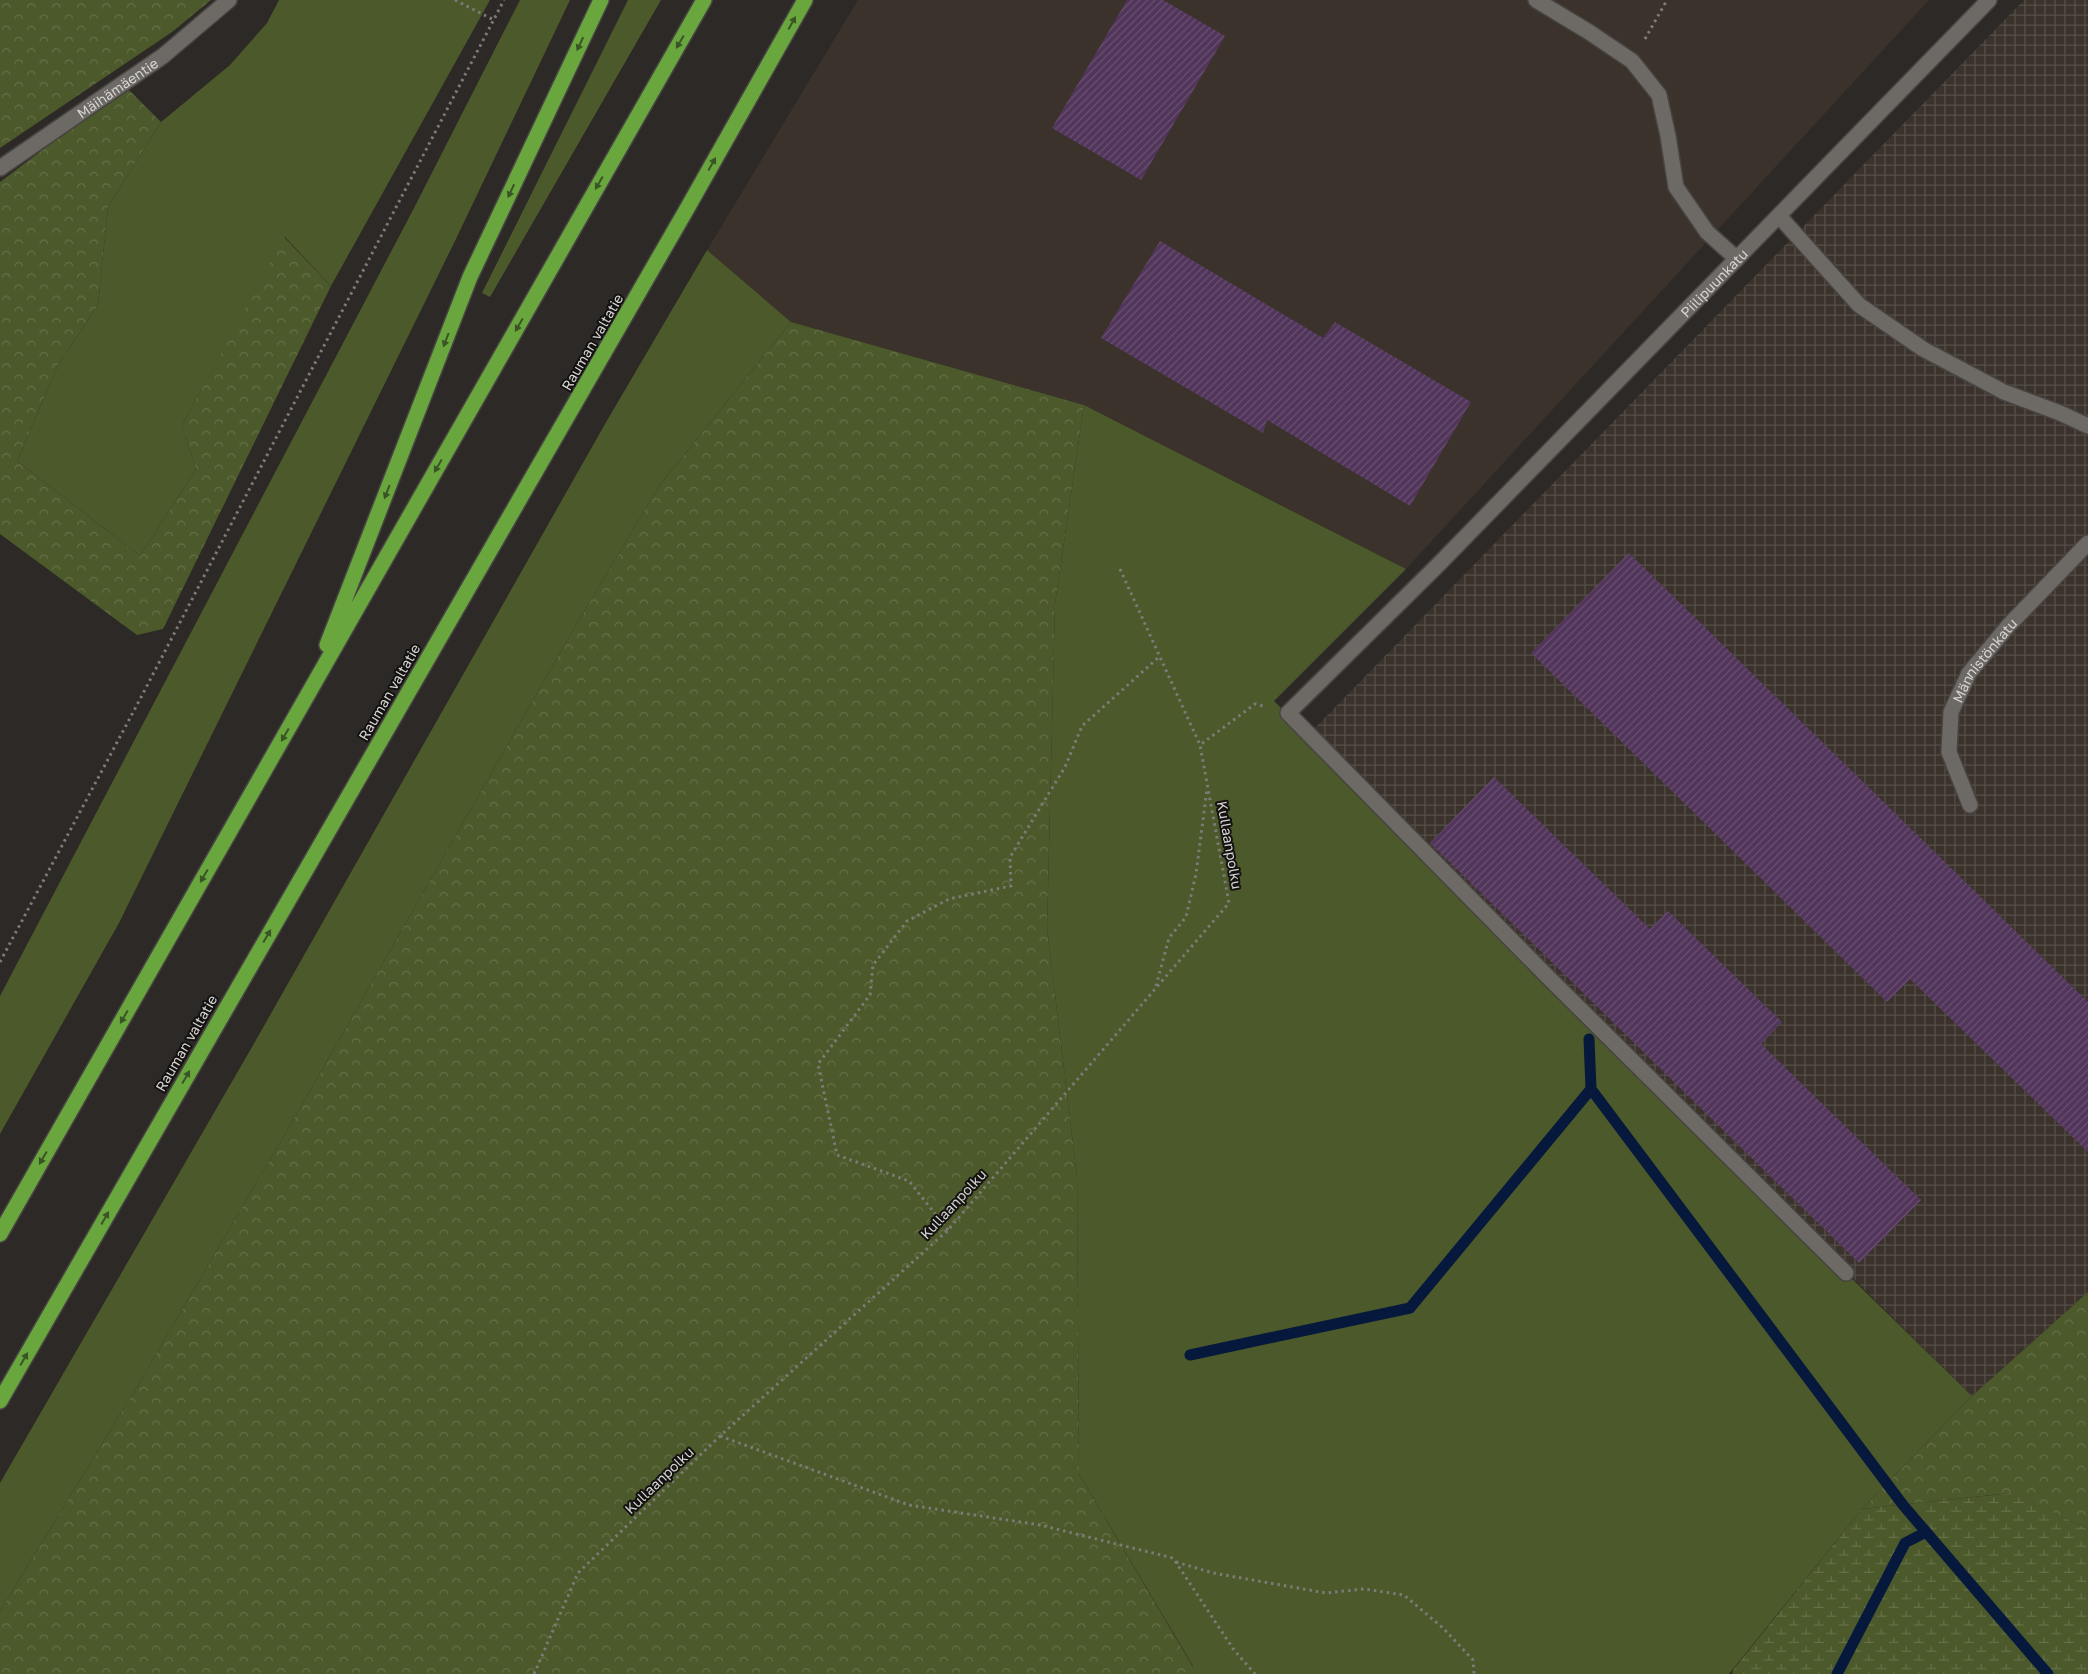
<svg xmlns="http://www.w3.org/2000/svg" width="2088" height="1674" font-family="'Golos Text',sans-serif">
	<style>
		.built { fill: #3a322b }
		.industrial { fill: url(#industrial-grid) }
		.grass { fill: #4c592a }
		.forest { fill: url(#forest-crowns) }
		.wetland { fill: url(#wetland-marsh) }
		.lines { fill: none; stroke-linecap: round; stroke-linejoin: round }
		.stream { stroke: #06193c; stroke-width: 11 }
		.building { fill: url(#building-hatch) }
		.minor-casing { stroke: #474442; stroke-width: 18 }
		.highway-casing { stroke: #474442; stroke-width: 18 }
		.path { stroke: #7d7b78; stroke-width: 3; stroke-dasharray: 2.5 4; stroke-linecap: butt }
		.minor { stroke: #6d6a66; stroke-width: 15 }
		.highway { stroke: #69a63e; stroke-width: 15 }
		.oneway { fill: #3a5525 }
		.labels { text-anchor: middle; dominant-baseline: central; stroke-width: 4; stroke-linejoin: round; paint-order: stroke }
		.street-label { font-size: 14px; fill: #d6d4d2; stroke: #131211 }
	</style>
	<defs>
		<pattern id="industrial-grid" width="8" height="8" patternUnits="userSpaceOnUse" patternTransform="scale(1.25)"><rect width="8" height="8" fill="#3a322b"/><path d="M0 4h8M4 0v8" fill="none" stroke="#564f49"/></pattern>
		<pattern id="forest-crowns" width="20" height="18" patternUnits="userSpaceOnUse" patternTransform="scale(1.25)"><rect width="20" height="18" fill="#4c592a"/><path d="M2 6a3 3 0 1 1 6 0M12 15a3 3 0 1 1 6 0" fill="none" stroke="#657048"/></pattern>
		<pattern id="wetland-marsh" width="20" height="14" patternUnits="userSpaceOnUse" patternTransform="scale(1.25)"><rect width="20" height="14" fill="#4c592a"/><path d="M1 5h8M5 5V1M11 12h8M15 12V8" fill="none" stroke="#657048"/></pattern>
		<pattern id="building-hatch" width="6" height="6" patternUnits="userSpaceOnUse" patternTransform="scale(1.25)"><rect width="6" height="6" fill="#52355b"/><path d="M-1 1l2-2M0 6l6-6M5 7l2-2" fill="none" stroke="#6a5172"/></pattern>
	</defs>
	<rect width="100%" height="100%" fill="#2c2926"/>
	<path class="built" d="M 858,0 L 1929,0 L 1406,569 L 1084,405 L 791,322 L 707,250 Z"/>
	<path class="industrial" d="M 2024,0 L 2088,0 L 2088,1292 L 1972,1396 L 1545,974 L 1309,734 Z"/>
	<path class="grass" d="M 279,0 L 490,0 L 331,286 L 285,237 L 182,425 L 196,469 L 140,556 L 17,461 L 58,365 L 98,305 L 108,207 L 161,122 L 230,65 L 267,23 Z
		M 520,0 L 570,0 L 455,241 L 119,923 L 0,1134 L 0,996 L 414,208 Z
		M 628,0 L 661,0 L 490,297 L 482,293 Z
		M 707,250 L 791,322 L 659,486 L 569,637 L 298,1112 L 138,1385 L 0,1611 L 0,1483 L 252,1047 L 605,424 Z
		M 1084,405 L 1406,569 L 1274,701 L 1846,1273 L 1972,1396 L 1862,1509 L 1729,1674 L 1184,1674 L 1193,1666 L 1079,1474 L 1077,1177 L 1047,928 L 1055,604 Z"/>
	<path class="forest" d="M 0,0 L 211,0 L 172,32 L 0,148 Z
		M 129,90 L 161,122 L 108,207 L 98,305 L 58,365 L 17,461 L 140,556 L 196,469 L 182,425 L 284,237 L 331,286 L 163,629 L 137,635 L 0,534 L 0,182 L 53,142 Z
		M 791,322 L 1084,405 L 1055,604 L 1047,928 L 1077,1177 L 1079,1474 L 1193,1667 L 1184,1674 L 0,1674 L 0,1611 L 138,1385 L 298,1112 L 569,637 L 659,486 Z
		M 2088,1292 L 2088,1529 L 2010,1493 L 1862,1509 L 1972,1396 Z"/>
	<path class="wetland" d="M 2011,1493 L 2088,1529 L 2088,1674 L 1732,1674 L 1733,1670 L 1862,1509 Z"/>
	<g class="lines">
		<path class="stream" d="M 1589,1039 L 1591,1089 L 1903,1505 L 2048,1674
			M 1190,1355 L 1410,1308 L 1591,1089
			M 1837,1674 L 1905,1543 L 1926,1532"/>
	</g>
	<path class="building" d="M 1127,0 L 1163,0 L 1225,36 L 1141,180 L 1052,128 Z
		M 1160,241 L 1323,338 L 1335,322 L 1471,402 L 1410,506 L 1267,420 L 1263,433 L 1101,338 Z
		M 1629,553 L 2088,1002 L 2088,1152 L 1910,979 L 1887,1002 L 1531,653 Z
		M 1494,777 L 1650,929 L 1668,911 L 1782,1022 L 1761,1044 L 1921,1200 L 1859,1263 L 1430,843 Z"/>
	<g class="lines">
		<g class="minor-casing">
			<g id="minor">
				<path d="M 1536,0 L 1589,32 L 1632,61 L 1659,95 L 1668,136 L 1676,187 L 1707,232 L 1737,259"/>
				<path id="s1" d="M 0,168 L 163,56 L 229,0"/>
				<path d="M 1779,216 L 1859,305 L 1923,349 L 2004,392 L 2060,413 L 2088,426"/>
				<path id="s2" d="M 1970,805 L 1949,752 L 1951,712 L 1969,673 L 2009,625 L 2088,543"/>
				<path id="s3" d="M 1846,1273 L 1545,974 L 1288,713 L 1438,565 L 1989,0"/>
			</g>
		</g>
		<g class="highway-casing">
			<path id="highway" d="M 327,645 L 470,277 L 601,0
				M 0,1234 L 704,0
				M 0,1401 L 688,207 L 805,0"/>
		</g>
		<path class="path" d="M 455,0 L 494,20
			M 1645,39 L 1667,0
			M 1120,569 L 1200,745
			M 0,962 L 138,703 L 504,0
			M 1156,986 L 1169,938 L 1186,917 L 1196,874 L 1207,789
			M 948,1230 L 909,1181 L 837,1155 L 818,1064 L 870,995 L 873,965 L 907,921 L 949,899 L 1011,886 L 1010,857 L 1065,767 L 1082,726 L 1159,657
			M 720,1436 L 909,1505 L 1040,1525 L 1173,1558 L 1234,1650 L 1255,1674
			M 1176,1562 L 1213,1573 L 1326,1593 L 1364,1589 L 1404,1595 L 1443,1628 L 1473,1660 L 1474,1674
			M 534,1674 L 578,1573 L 720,1436 L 948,1230 L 1229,903 L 1200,745 L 1255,704 L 1263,706"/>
		<use href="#minor" class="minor"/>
		<use href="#highway" class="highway"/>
	</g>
	<defs><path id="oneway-solid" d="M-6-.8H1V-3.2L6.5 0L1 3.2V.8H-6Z" transform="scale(1.25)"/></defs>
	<g class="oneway">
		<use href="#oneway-solid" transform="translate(792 23) rotate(-61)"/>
		<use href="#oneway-solid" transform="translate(680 42) rotate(120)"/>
		<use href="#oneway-solid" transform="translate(580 44) rotate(115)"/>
		<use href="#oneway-solid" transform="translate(712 164) rotate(-61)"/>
		<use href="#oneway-solid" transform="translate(599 183) rotate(120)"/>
		<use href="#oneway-solid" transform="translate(511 191) rotate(115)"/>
		<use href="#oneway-solid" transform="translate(519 325) rotate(120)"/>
		<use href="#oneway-solid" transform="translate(446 340) rotate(111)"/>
		<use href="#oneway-solid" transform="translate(438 466) rotate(120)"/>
		<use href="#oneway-solid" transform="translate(387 492) rotate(111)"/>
		<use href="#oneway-solid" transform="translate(285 735) rotate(120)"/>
		<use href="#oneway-solid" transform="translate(204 876) rotate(120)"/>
		<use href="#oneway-solid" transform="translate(267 936) rotate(-60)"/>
		<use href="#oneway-solid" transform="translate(124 1017) rotate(120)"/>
		<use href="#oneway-solid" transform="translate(186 1077) rotate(-60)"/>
		<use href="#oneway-solid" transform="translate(43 1158) rotate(120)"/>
		<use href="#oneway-solid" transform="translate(105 1218) rotate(-60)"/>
		<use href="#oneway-solid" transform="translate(24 1359) rotate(-60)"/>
	</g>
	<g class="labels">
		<g class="street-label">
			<text stroke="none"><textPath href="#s1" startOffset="142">Mäihämäentie</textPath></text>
			<text stroke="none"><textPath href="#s3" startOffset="1396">Piilipuunkatu</textPath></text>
			<text transform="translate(592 342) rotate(-60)">Rauman valtatie</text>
			<text stroke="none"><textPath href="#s2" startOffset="159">Männistönkatu</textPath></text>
			<text transform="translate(389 692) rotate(-60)">Rauman valtatie</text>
			<text transform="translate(1230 845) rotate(80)">Kullaanpolku</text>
			<text transform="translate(186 1043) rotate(-60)">Rauman valtatie</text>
			<text transform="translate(953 1204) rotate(-47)">Kullaanpolku</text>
			<text transform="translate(659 1480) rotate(-44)">Kullaanpolku</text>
		</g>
	</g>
</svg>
